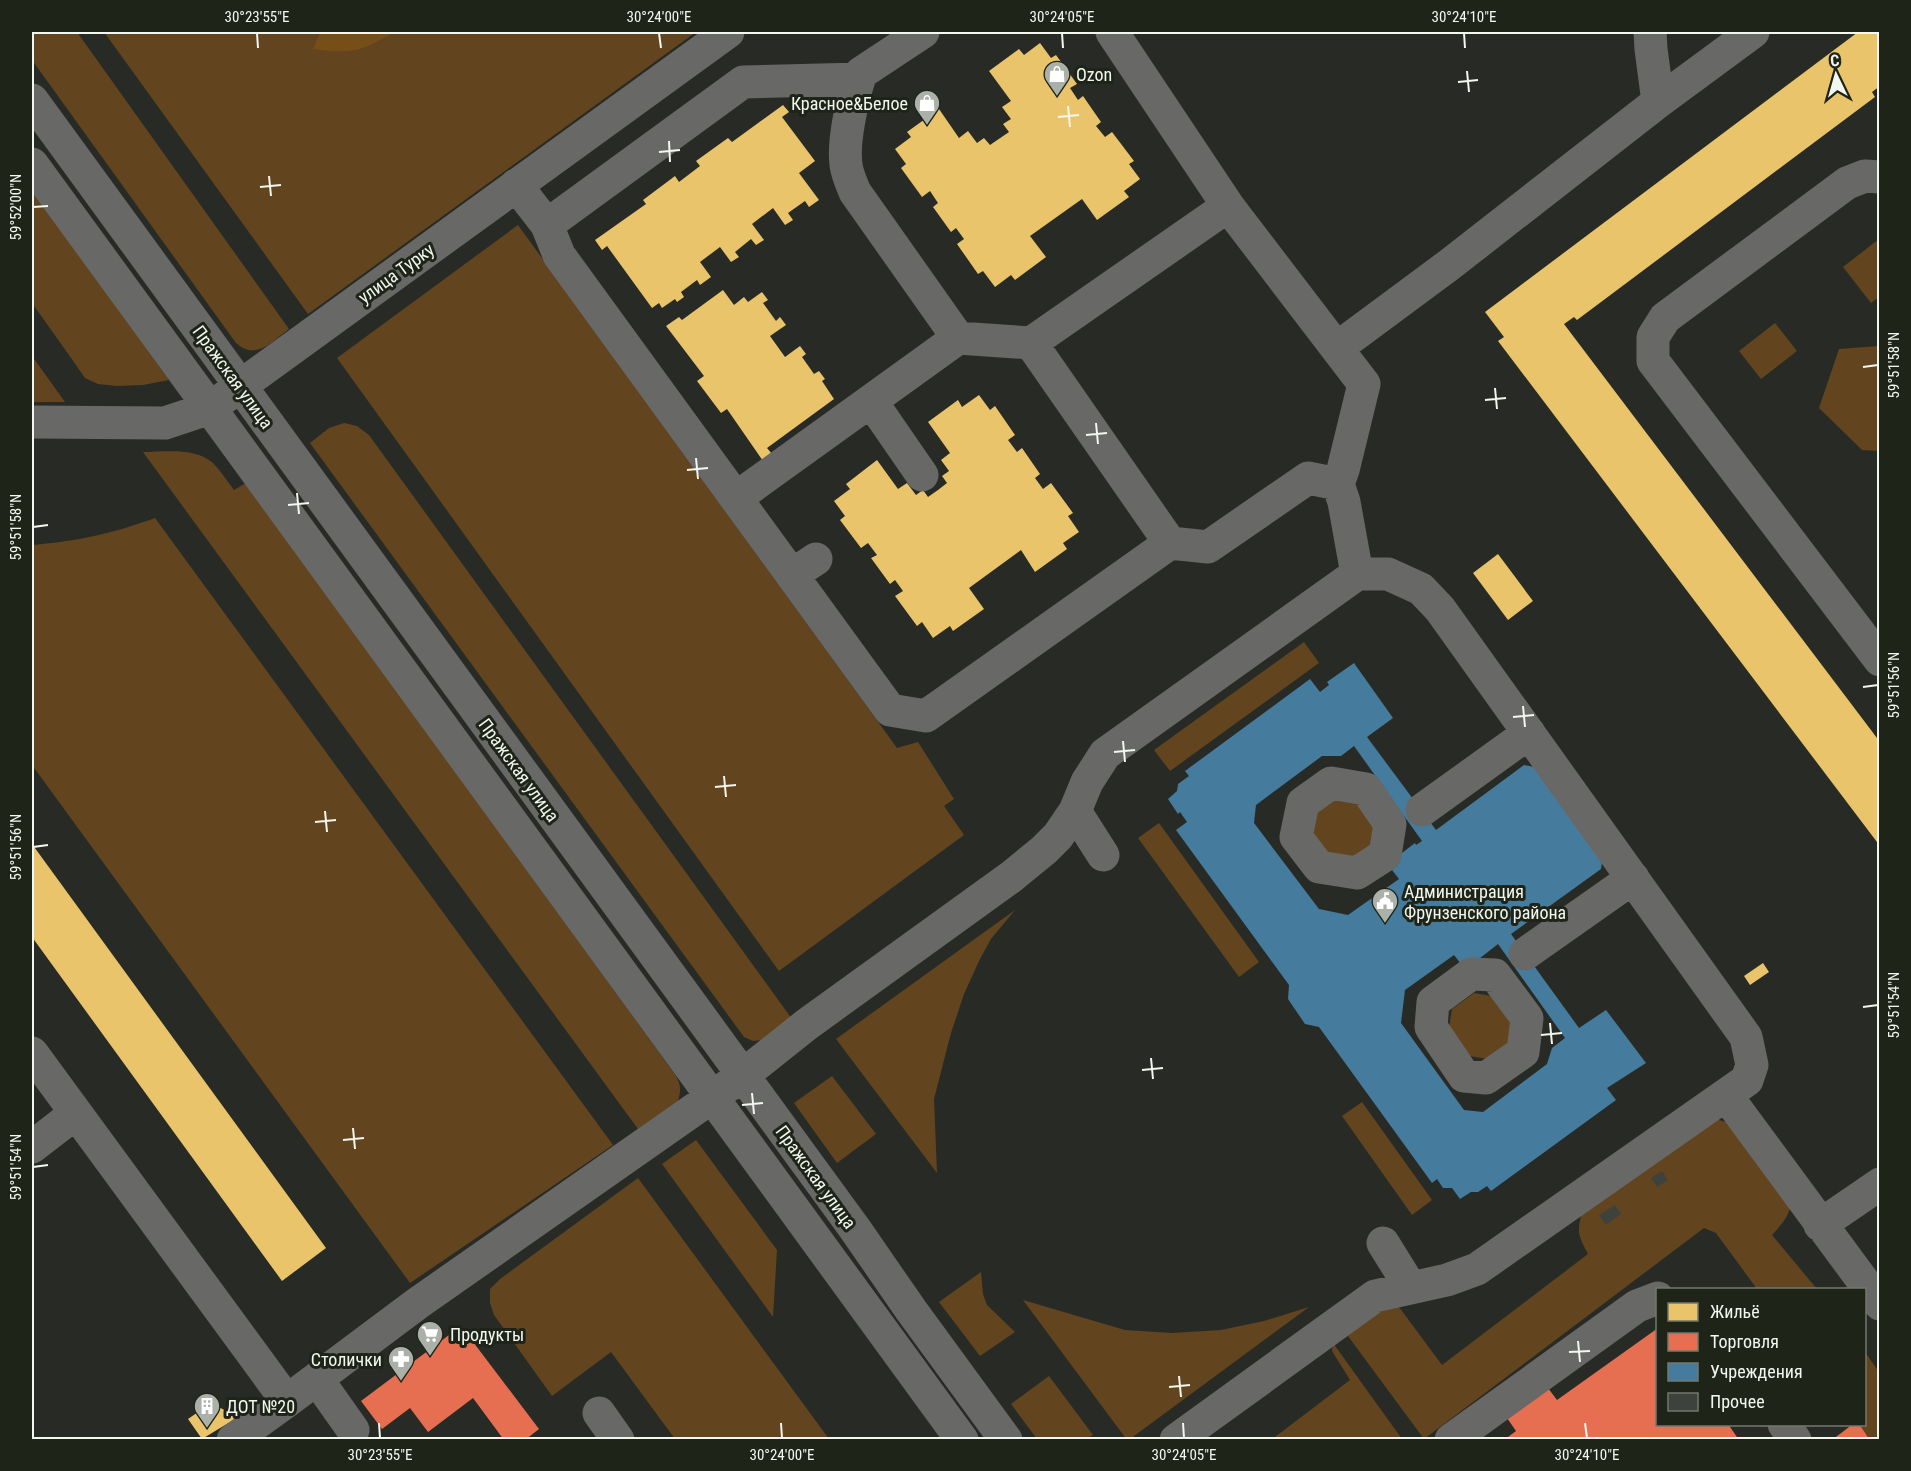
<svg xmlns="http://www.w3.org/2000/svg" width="1911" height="1471" font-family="'Roboto Condensed',sans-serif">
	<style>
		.green { fill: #62441f }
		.forest { fill: #774e15 }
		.homes { fill: #e9c46a }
		.shops { fill: #e76f51 }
		.public { fill: #457b9d; fill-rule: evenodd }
		.building { fill: #3e423c }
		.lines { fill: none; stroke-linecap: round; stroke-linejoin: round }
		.minor { stroke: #686866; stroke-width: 33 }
		.ticks { fill: none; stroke: #f2f7ef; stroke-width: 2 }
		.labels { text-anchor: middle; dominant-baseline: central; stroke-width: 6; stroke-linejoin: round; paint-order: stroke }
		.poi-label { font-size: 18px; fill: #f2f7ef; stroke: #1e2418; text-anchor: start }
		.street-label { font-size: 18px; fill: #f2f7ef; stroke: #1e2418 }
		.neatline { fill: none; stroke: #f2f7ef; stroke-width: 2 }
		.ticks-label { font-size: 15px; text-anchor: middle; fill: #f2f7ef }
	</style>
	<rect width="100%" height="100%" fill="#282b25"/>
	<path class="green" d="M 32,32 L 77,32 L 289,329 C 271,342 257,361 236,343 L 32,60 Z
		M 104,32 L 696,32 L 308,314 Z
		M 32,190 L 169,380 L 143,385 L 117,386 L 98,384 L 85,378 L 76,365 L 32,303 Z
		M 518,225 L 897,748 L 918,742 L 954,799 L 944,806 L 964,835 L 779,971 L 337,358 Z
		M 1879,239 L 1879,297 L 1871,303 L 1843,267 Z
		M 1775,323 L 1797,351 L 1761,379 L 1739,351 Z
		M 1879,346 L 1879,451 L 1862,450 L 1819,408 L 1839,349 Z
		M 32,356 L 65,402 L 32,402 Z
		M 344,423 L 357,426 L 369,435 L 792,1019 L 762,1040 L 753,1041 L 744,1037 L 310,443 L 329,428 Z
		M 143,452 C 165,452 195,447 213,463 C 221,471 227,481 234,490 L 246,483 L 676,1076 C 681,1085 681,1091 678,1101 L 638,1129 Z
		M 155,518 L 613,1145 L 410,1283 L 32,765 L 32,545 C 78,541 111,534 155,518 Z
		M 1304,642 L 1319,663 L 1170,771 L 1154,750 Z
		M 1337,795 L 1361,799 L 1376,822 L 1372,849 L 1352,861 L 1326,857 L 1311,836 L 1315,811 Z
		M 1159,823 L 1259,962 L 1239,977 L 1138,838 Z
		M 1015,910 L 991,939 L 980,959 L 964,994 L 951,1033 L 934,1099 L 937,1173 L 836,1039 Z
		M 1474,993 L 1498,997 L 1513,1019 L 1509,1047 L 1488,1059 L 1463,1055 L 1448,1034 L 1452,1009 Z
		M 832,1076 L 876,1134 L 837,1163 L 794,1103 Z
		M 1362,1102 L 1432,1200 L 1412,1215 L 1342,1116 Z
		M 1715,1119 L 1726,1122 L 1791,1201 C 1790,1216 1782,1224 1772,1235 L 1817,1289 L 1757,1289 L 1716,1233 L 1704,1228 L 1424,1439 L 1345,1332 L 1383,1304 L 1399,1307 L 1442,1365 L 1588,1254 C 1579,1237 1576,1232 1582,1213 Z
		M 696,1140 L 777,1250 L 773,1317 L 662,1164 Z
		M 638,1178 L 829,1439 L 675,1439 L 611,1352 L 552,1396 L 494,1315 L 490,1303 L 490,1289 L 500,1279 Z
		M 981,1272 L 983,1294 L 987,1305 L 1015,1332 L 980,1356 L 939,1302 Z
		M 1023,1300 L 1125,1330 L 1172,1333 L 1221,1330 L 1264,1321 L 1309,1307 L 1130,1439 L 1127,1440 Z
		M 1333,1343 L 1402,1439 L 1271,1440 L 1350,1380 L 1332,1351 Z
		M 1865,1352 L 1879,1372 L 1879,1439 L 1870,1439 L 1859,1425 L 1864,1424 Z
		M 1049,1376 L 1093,1435 L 1087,1439 L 1037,1439 L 1011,1404 Z"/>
	<path class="forest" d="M 349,32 L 394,32 C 360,52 352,54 313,49 L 320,33 Z"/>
	<path class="homes" d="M 1858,32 L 1880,32 L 1880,86 L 1872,92 L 1875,97 L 1577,320 L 1574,317 L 1564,324 L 1880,742 L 1880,846 L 1498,341 L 1504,337 L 1485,312 Z
		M 1040,43 L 1051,58 L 1056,55 L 1077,84 L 1070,88 L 1078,100 L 1083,96 L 1101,122 L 1096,126 L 1105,137 L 1112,132 L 1134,161 L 1129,164 L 1140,179 L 1124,191 L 1129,197 L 1097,220 L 1082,199 L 1030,236 L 1046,257 L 1015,280 L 1011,275 L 995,287 L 983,271 L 978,274 L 957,244 L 964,239 L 956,228 L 951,232 L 933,207 L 938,203 L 930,191 L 922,197 L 901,168 L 906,164 L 895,149 L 911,137 L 907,132 L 939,109 L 959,138 L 968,131 L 977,143 L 984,138 L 990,145 L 1009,132 L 1003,124 L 1011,119 L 1002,107 L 1011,101 L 989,71 L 1019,49 L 1024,55 Z
		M 783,105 L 789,112 L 782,117 L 815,161 L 799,173 L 819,200 L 809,207 L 805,201 L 788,213 L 793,220 L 785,225 L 773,208 L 752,224 L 764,240 L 756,245 L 751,239 L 735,252 L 739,257 L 731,262 L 720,247 L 700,262 L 711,277 L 700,285 L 697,280 L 681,292 L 684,297 L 677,302 L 675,299 L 662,308 L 659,303 L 652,308 L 607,246 L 602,250 L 595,240 L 646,204 L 643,200 L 675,176 L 679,182 L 700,166 L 696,161 L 728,138 L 732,142 Z
		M 723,290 L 734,305 L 744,297 L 748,302 L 762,292 L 768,300 L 763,303 L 776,321 L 780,317 L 786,325 L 770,336 L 785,357 L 800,346 L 806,354 L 802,357 L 814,374 L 819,371 L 825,379 L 822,381 L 834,399 L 767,448 L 772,454 L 763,461 L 727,409 L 721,413 L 697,381 L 704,376 L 666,326 L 679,317 L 682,320 Z
		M 979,395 L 990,410 L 995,406 L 1015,435 L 1008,440 L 1017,452 L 1022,448 L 1040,474 L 1035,478 L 1043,489 L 1051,483 L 1073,513 L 1068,516 L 1079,532 L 1063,543 L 1067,549 L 1035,572 L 1021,550 L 969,588 L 984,609 L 953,631 L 950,626 L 933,638 L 922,622 L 917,626 L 895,596 L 903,591 L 895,580 L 890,584 L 871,558 L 877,555 L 868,543 L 861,548 L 840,520 L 845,516 L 834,501 L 850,489 L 846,484 L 877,460 L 898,489 L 907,483 L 916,495 L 923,490 L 928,497 L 938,490 L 947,483 L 942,476 L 949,471 L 941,460 L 950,453 L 928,422 L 958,400 L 962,407 Z
		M 1498,554 L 1533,601 L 1508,620 L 1473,573 Z
		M 32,844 L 326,1248 L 282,1281 L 32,937 Z
		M 1763,963 L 1769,972 L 1750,985 L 1744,976 Z
		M 211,1403 L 230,1413 L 235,1419 L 202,1439 L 188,1419 Z"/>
	<path class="shops" d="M 461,1326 L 539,1429 L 525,1440 L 504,1440 L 473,1398 L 428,1432 L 410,1408 L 382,1429 L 361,1401 Z
		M 1658,1328 L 1658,1424 L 1728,1424 L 1739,1440 L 1504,1440 L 1516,1431 L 1507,1418 L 1548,1388 L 1557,1400 Z
		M 1853,1424 L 1859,1424 L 1870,1440 L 1832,1440 Z"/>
	<path class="public" d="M 1354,663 L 1393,718 L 1367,737 L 1436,830 L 1524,765 L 1535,767 L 1602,861 L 1601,869 L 1511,934 L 1579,1028 L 1606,1010 L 1646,1063 L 1607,1088 L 1616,1100 L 1491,1191 L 1487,1186 L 1478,1192 L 1471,1192 L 1460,1199 L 1452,1188 L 1443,1188 L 1437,1179 L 1432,1183 L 1319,1027 L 1305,1024 L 1288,999 L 1289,985 L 1176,830 L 1187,822 L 1180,812 L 1178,814 L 1168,799 L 1177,791 L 1178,784 L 1189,776 L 1185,771 L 1310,679 L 1320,692 L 1329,685 L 1327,682 ZM 1354,746 L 1422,841 L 1416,845 L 1415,843 L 1394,859 L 1392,870 L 1399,879 L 1348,915 L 1319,909 L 1254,823 L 1256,805 L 1322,756 L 1341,756 ZM 1498,944 L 1565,1038 L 1552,1048 L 1547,1064 L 1483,1112 L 1464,1110 L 1401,1023 L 1405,990 L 1454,955 L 1461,964 L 1470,966 Z"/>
	<path class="building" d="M 1662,1171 L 1668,1180 L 1657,1187 L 1651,1178 Z
		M 1615,1205 L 1621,1214 L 1606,1225 L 1599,1215 Z"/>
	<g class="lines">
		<path class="minor" d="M 923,32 L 861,73 C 853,97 841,145 847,170 C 849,178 852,185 855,192 L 958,338 L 1031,343
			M 1112,32 L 1228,206
			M 1650,32 L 1651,49 L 1658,102
			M 32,100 L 855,1229 L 911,1310 L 1006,1440
			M 32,164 L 962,1440
			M 1880,177 L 1865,176 L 1847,183 L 1665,318 L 1653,337 L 1653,361 L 1880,660
			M 516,185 L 547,225 L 559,255 L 890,710 L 926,716 L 1170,543
			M 547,225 L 743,82 L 859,79
			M 1337,348 L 1449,265 L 1658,102 L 1753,32
			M 871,401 L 922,475
			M 32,422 L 165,423 L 210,408 L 728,32
			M 1338,484 L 1308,478 L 1208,547 L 1170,543 L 1031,343 L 1228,206 L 1364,384 L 1343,470 L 1338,484 L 1344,502 L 1357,574
			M 736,498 L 958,338
			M 792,575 L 816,559
			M 1331,783 L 1366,789 L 1390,824 L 1385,855 L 1357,873 L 1319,867 L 1296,837 L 1303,803 Z
			M 1422,810 L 1529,733
			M 1075,811 L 1103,855
			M 1525,954 L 1633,878
			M 1471,974 L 1495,975 L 1527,1018 L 1523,1052 L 1486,1078 L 1464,1076 L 1431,1027 L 1433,1002 Z
			M 32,1053 L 287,1401
			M 1726,1095 L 1880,1304
			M 32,1147 L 76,1113
			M 1820,1225 L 1880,1184
			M 1383,1243 L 1411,1288
			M 317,1379 L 353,1430
			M 599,1413 L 618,1440
			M 1784,1424 L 1795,1440
			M 233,1440 L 287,1401 L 418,1303 L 742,1076 L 806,1025 L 1011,877 L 1044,850 L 1058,836 L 1075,811 L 1087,782 L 1105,754 L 1357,574 L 1388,574 L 1421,589 L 1440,609 L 1746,1037 L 1752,1065 L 1747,1080 L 1477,1269 L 1447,1280 L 1375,1296 L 1176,1440
			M 1451,1440 L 1637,1306 L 1658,1298"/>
	</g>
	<path class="ticks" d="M 257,33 L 258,48M 659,33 L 661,48M 1062,33 L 1063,48M 1464,33 L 1465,48M 1467,71 L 1469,92M 1458,82 L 1478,80M 1068,106 L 1070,127M 1058,117 L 1079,115M 669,141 L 670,162M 659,152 L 680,150M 269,176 L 271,196M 260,187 L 281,185M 33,207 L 48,206M 1863,367 L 1878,365M 1495,388 L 1497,409M 1485,400 L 1506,398M 1096,423 L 1098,444M 1086,435 L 1107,433M 696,458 L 698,479M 687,470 L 708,468M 297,493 L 299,514M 288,505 L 309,503M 33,527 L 48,525M 1863,687 L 1878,685M 1523,706 L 1525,727M 1513,717 L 1534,715M 1123,741 L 1125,762M 1114,752 L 1135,750M 724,776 L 726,797M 715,787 L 736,785M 325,811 L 327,832M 315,822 L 336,820M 33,847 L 48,845M 1863,1007 L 1878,1005M 1550,1023 L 1552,1044M 1541,1035 L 1562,1033M 1151,1058 L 1153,1079M 1142,1070 L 1163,1068M 752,1093 L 754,1114M 742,1105 L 763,1103M 353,1128 L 355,1149M 343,1140 L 364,1138M 33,1167 L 48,1165M 1578,1341 L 1580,1362M 1569,1352 L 1590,1351M 1179,1376 L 1181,1397M 1169,1387 L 1190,1385M 379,1423 L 380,1438M 781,1423 L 782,1438M 1183,1423 L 1184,1438M 1585,1423 L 1587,1438"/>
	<defs>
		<g id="shop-pin" transform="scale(1.35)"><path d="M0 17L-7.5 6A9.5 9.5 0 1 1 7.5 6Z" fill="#abb0a8" stroke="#1e2418"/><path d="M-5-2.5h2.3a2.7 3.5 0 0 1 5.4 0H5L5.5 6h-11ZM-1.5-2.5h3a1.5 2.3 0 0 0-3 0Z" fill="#fff"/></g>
		<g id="civic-pin" transform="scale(1.35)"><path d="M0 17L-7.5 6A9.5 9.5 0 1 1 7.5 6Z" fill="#abb0a8" stroke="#1e2418"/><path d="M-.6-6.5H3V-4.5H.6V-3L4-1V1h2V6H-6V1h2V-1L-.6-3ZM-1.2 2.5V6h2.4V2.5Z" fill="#fff"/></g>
		<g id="supermarket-pin" transform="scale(1.35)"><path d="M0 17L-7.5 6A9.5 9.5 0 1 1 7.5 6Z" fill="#abb0a8" stroke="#1e2418"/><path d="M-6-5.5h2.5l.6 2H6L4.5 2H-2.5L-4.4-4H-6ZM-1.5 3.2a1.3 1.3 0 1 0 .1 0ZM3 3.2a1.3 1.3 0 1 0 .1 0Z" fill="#fff"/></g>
		<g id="pharmacy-pin" transform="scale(1.35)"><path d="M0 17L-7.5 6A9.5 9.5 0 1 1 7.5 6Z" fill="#abb0a8" stroke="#1e2418"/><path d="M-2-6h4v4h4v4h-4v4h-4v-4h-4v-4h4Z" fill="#fff"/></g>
		<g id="building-pin" transform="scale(1.35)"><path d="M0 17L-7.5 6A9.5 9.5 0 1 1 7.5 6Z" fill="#abb0a8" stroke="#1e2418"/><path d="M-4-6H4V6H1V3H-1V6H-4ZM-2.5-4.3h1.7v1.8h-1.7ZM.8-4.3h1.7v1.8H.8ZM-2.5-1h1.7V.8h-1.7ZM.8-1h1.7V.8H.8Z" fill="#fff"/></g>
	</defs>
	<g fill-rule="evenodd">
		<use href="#shop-pin" x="1057" y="74"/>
		<use href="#shop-pin" x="927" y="103"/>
		<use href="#civic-pin" x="1385" y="901"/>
		<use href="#supermarket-pin" x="430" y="1334"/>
		<use href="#pharmacy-pin" x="401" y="1359"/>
		<use href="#building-pin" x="207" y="1406"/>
	</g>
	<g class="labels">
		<g class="poi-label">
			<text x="1076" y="74">Ozon</text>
			<text x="908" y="103" text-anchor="end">Красное&amp;Белое</text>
			<text x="1404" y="891">Администрация<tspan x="1404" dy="21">Фрунзенского района</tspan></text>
			<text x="450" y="1334">Продукты</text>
			<text x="382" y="1359" text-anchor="end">Столички</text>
			<text x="226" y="1406">ДОТ №20</text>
		</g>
		<g class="street-label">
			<text transform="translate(396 273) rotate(-36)">улица Турку</text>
			<text transform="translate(233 377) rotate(54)">Пражская улица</text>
			<text transform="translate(519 770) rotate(54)">Пражская улица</text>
			<text transform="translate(816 1177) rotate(54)">Пражская улица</text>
		</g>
	</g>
	<rect width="1911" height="1471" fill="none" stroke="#1e2418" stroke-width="66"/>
	<rect x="1656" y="1288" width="210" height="138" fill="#1e2418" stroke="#73786e" stroke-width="1.5"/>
	<rect x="1668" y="1303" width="30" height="18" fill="#e9c46a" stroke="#73786e" stroke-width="1.5"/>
	<text x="1710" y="1318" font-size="18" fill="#f2f7ef">Жильё</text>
	<rect x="1668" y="1333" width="30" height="18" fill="#e76f51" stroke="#73786e" stroke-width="1.5"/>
	<text x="1710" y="1348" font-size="18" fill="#f2f7ef">Торговля</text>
	<rect x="1668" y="1363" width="30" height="18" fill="#457b9d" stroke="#73786e" stroke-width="1.5"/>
	<text x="1710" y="1378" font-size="18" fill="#f2f7ef">Учреждения</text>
	<rect x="1668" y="1393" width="30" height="18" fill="#3e423c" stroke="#73786e" stroke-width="1.5"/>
	<text x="1710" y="1408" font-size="18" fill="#f2f7ef">Прочее</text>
	<g transform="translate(1836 75) rotate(355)" stroke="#1e2418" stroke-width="4.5" paint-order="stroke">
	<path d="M0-4.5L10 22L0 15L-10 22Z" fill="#f2f7ef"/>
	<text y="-9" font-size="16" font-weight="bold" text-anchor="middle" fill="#f2f7ef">С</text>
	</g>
	<rect x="33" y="33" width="1845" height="1405" class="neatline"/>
	<g class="ticks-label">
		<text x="257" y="22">30°23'55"E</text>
		<text x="659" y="22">30°24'00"E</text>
		<text x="1062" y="22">30°24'05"E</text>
		<text x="1464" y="22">30°24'10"E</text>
		<text transform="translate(16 207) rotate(-90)" y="5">59°52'00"N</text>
		<text transform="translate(1894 365) rotate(-90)" y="5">59°51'58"N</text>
		<text transform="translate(16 527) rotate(-90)" y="5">59°51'58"N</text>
		<text transform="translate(1894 685) rotate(-90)" y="5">59°51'56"N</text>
		<text transform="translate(16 847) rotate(-90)" y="5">59°51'56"N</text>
		<text transform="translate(1894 1005) rotate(-90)" y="5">59°51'54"N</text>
		<text transform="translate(16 1167) rotate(-90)" y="5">59°51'54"N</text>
		<text x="380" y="1460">30°23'55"E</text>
		<text x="782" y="1460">30°24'00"E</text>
		<text x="1184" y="1460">30°24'05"E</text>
		<text x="1587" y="1460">30°24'10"E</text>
	</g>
</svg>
